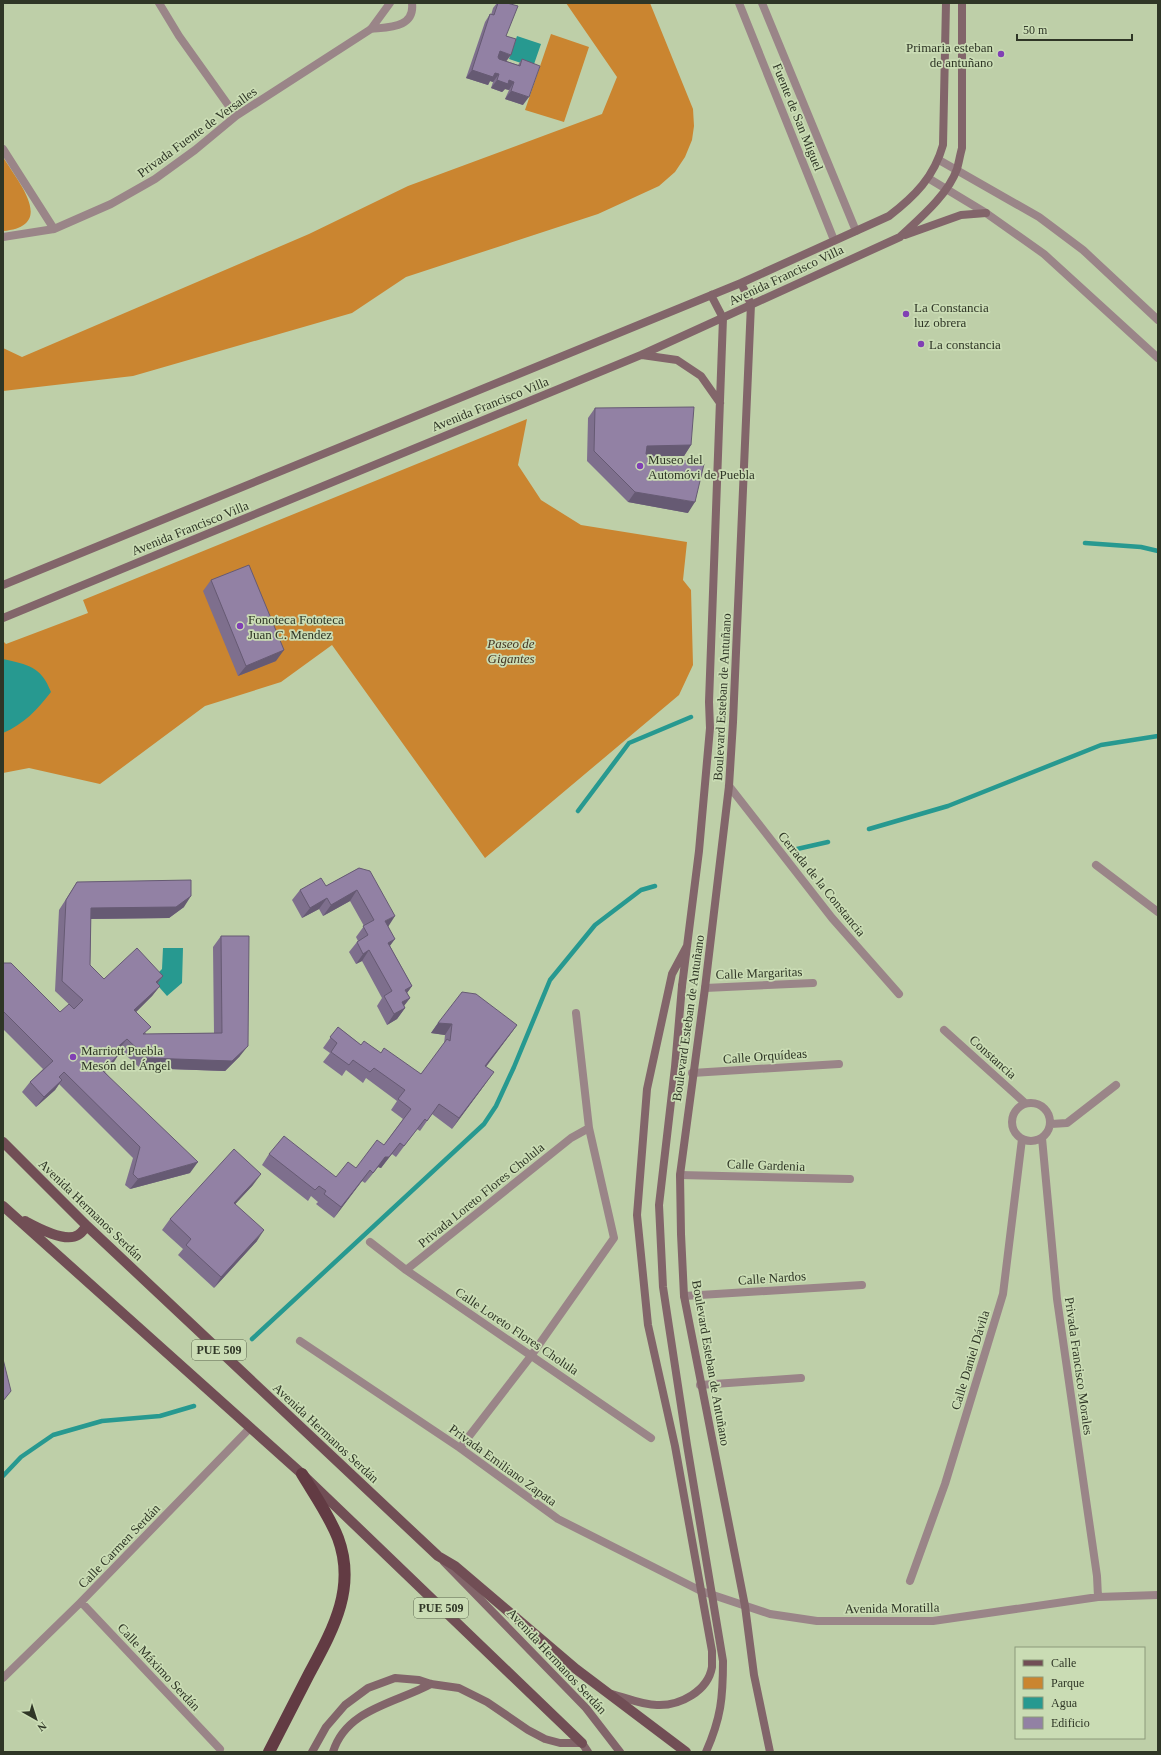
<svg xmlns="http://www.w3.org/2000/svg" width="1161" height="1755" font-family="Georgia,serif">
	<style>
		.green { fill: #ca8530 }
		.water { fill: #279990 }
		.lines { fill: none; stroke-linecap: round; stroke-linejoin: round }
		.stream { stroke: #279990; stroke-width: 4.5 }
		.street { stroke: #9a8588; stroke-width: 8 }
		.secondary { stroke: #82656a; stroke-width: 8 }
		.primary { stroke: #714e55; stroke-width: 10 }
		.highway { stroke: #623b43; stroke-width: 12 }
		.secondary-bridge { stroke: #82656a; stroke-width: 8 }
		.wall { fill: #7e6f8d }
		.shaded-wall { fill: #665a73 }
		.building { fill: #9281a4; stroke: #665a73 }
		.poi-dot { fill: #8140b4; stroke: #cadcb4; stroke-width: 1.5 }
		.labels { text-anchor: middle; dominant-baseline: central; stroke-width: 3.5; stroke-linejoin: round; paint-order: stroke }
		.shield { fill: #cadcb4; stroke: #5e6851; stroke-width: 1 }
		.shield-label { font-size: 12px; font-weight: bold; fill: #2f3626 }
		.poi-label { font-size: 13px; fill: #2f3626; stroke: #cadcb4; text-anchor: start }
		.street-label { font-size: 13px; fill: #2f3626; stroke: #cadcb4 }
		.park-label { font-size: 13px; font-style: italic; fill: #443320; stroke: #cadcb4 }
	</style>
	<rect width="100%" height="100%" fill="#becfa8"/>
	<path class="green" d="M 566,3 L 650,3 L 693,109 L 694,126 L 692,140 L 685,157 L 675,172 L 659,186 L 598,214 L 406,277 L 352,313 L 133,376 L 3,391 L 3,348 L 22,357 L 309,234 L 408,186 L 602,114 L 617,77 Z
		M 551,34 L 589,47 L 564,122 L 525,110 Z
		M 3,157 C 18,182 57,226 3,231 Z
		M 527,419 L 518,465 L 541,500 L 581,525 L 687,542 L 683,580 L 691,590 L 693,665 L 679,695 L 485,858 L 332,645 L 281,682 L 205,706 L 100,784 L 29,768 L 3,773 L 3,641 L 6,644 L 88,613 L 83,600 Z"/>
	<path class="water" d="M 517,36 L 541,44 L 533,67 L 509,59 Z
		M 3,659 C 28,665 41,666 51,692 C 37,710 24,724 3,733 Z
		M 163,948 L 183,948 L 182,983 L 167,996 L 152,979 L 162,969 Z"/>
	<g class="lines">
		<path class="stream" d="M 1085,543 L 1141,547 L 1158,551
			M 578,811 L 629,743 L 691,717
			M 869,829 L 948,806 L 1101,745 L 1158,736
			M 797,849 L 828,842
			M 252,1339 L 484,1124 L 496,1106 L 514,1067 L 550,980 L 595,925 L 641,890 L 655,886
			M 3,1476 L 21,1457 L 53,1435 L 102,1421 L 160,1416 L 194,1406"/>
		<path class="street" d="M 159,3 L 179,36 L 236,116
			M 739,3 L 834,240
			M 762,3 L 856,231
			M 371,29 C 389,27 415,28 412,3
			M 3,149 L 54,229
			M 939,160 L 1039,217 L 1083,250 L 1158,320
			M 928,178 L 986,213 L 1044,254 L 1158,358
			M 3,237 L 54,229 L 111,204 L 155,179 L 195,150 L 236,116 L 371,29 L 390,3
			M 729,786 L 832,918 L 899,994
			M 1096,865 L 1158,912
			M 705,988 L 813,983
			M 576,1013 L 589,1128
			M 944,1030 L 1025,1103
			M 692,1073 L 839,1064
			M1012 1122a19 19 0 1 1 38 0a19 19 0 1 1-38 0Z
			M 1051,1124 L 1067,1123 L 1116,1085
			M 1042,1138 L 1057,1299 L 1097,1576 L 1098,1597
			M 680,1175 L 850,1179
			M 370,1242 L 406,1270 L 651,1438
			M 406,1270 L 571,1138 L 589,1128 L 614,1238 L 531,1356 L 460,1448
			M 684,1296 L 862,1285
			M 300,1341 L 460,1448 L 558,1519 L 701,1591 L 770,1614 L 817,1621 L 933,1621 L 1098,1597 L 1158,1595
			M 700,1385 L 801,1378
			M 910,1581 L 945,1484 L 1003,1294 L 1022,1139
			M 81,1602 L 220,1749
			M 3,1678 L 81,1602 L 250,1428"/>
		<path class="secondary" d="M 905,235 L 961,215 L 986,213
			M 741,283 L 751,304 L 733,722 L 729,786 L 705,988 L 680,1175 L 681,1234 L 684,1296 L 745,1606 L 754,1675 L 770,1752
			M 642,355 L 677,360 L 701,376 L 720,403
			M 3,585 L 741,283 L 889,216 C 915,196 934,177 943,145 L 946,3
			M 3,618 L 641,355 L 900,237 C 919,219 948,195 957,169 C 959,162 960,155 962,148 L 962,3
			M 682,986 L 699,851 L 710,728 L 709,702 L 723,318 L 711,295
			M 444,1562 L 586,1708 L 620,1752
			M 612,1694 C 627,1698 642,1705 657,1705 C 680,1706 708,1691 712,1667 C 712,1662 712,1656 712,1651 L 675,1446 L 648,1325 L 637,1215 L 647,1089 L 672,974 L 687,946
			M 312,1752 L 326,1727 L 345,1705 L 368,1688 L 395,1678 L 419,1680 L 431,1684 L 459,1688 L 487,1702 L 528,1730 L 545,1739 L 560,1743 L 582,1743 L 588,1752
			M 333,1752 C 346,1709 396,1703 431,1684"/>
		<path class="primary" d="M 3,1142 L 87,1226 L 438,1556 L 455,1566 L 576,1669 L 686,1752
			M 3,1206 L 302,1474 L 582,1743
			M 25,1221 C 38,1228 65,1243 78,1235 C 82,1233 84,1229 87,1226"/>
		<path class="highway" d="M 269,1752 C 282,1727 295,1701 308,1676 C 332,1631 357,1589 338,1538 C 329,1515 314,1494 302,1474"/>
		<path class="secondary-bridge" d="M 682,986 L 675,1067 L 659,1205 L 663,1287 L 687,1445 L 723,1661 C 723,1698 721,1718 706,1752"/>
	</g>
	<path class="wall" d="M 497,3 L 507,3 L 506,36 L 506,61 L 518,65 L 522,59 L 523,105 L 505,99 L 509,90 L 505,89 L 502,92 L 491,88 L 493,82 L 490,81 L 488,85 L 466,78 L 485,22 L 490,14 L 491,15 L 493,8 Z
		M 595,408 L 691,445 L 684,456 L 659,456 L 688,513 L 628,502 L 587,461 L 588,418 Z
		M 211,580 L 276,661 L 238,676 L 203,591 Z
		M 359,868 L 388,926 L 390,946 L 412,986 L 407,993 L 410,998 L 404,1006 L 405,1008 L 397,1019 L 387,1025 L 377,1006 L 382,998 L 362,961 L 356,964 L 349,952 L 357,942 L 358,941 L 356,937 L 364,926 L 350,901 L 323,916 L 319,909 L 302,918 L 292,900 L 300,890 L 326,886 Z
		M 77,882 L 184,907 L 169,918 L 91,919 L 90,965 L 104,979 L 163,976 L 158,983 L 160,986 L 152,996 L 136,1012 L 146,1034 L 214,1033 L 213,947 L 221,936 L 240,1056 L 225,1071 L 140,1068 L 119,1049 L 116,1052 L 112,1065 L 105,1072 L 190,1173 L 130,1189 L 125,1185 L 133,1158 L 59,1084 L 55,1090 L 36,1107 L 22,1092 L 30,1082 L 43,1069 L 3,1029 L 3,963 L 60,1012 L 74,1009 L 55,991 L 59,910 Z
		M 438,1023 L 517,1025 L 486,1067 L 486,1083 L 452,1129 L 432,1114 L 420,1131 L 417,1129 L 396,1157 L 392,1154 L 381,1168 L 378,1167 L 365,1183 L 362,1181 L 334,1218 L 316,1204 L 318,1202 L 311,1196 L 308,1201 L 262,1165 L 269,1154 L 336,1177 L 356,1168 L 384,1145 L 403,1119 L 391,1110 L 397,1101 L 366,1078 L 363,1083 L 346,1070 L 342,1076 L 323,1062 L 330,1053 L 323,1048 L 338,1027 L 361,1045 L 381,1053 L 421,1074 L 444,1044 L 445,1035 L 431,1033 Z
		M 253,1185 L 235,1204 L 257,1241 L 214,1288 L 178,1255 L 183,1249 L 162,1230 L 170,1219 Z"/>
	<path class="shaded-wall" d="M 500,51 L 511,55 L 505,63 L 494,59 Z
		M 472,70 L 495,73 L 499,74 L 493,82 L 490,81 L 488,85 L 466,78 Z
		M 497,80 L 509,80 L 514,82 L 509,90 L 505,89 L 502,92 L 491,88 Z
		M 511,91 L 529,97 L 523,105 L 505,99 Z
		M 691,445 L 684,456 L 639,456 L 647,446 Z
		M 635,492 L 695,502 L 688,513 L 628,502 Z
		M 284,650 L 276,661 L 238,676 L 246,666 Z
		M 357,890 L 350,901 L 323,916 L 331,905 Z
		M 191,896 L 184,907 L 169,918 L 84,919 L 91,908 Z
		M 327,898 L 319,909 L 302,918 L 310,908 Z
		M 395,916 L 388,927 L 385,921 Z
		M 395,939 L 387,950 L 388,943 Z
		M 369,950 L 362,961 L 356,964 L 363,954 Z
		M 163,976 L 155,986 L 156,982 Z
		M 160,986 L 152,996 L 127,1021 L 134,1010 Z
		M 412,986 L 404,997 L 405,990 Z
		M 410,998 L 402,1008 L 402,1002 Z
		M 405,1008 L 397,1019 L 387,1025 L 394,1014 Z
		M 438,1023 L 452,1024 L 445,1035 L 431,1033 Z
		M 517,1025 L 509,1036 L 478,1077 L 485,1066 Z
		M 127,1039 L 119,1049 L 107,1060 L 114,1050 Z
		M 248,1046 L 240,1056 L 225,1071 L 140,1068 L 147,1058 Z
		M 119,1054 L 112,1065 L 95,1081 L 103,1071 Z
		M 494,1072 L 486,1083 L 452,1129 L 459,1118 Z
		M 62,1080 L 55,1090 L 36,1107 L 44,1097 Z
		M 400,1143 L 381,1168 L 378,1167 L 365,1183 L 385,1157 Z
		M 198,1162 L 190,1173 L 130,1189 L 138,1179 Z
		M 370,1170 L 362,1181 L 334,1218 L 341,1207 Z
		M 261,1174 L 253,1185 L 227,1213 L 234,1203 Z
		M 264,1230 L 257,1241 L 214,1288 L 221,1277 Z"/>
	<path class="building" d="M 498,3 L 507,3 L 518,6 L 506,36 L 516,39 L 511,55 L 500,51 L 498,57 L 499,59 L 520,66 L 522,59 L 540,66 L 529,97 L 511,91 L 514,82 L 509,80 L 508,84 L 497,80 L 499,74 L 495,73 L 493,77 L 472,70 L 490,14 L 494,15 Z
		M 694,407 L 691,445 L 647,446 L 646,454 L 704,464 L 695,502 L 635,492 L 594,451 L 595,408 Z
		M 249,565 L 284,650 L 246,666 L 211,580 Z
		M 359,868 L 370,871 L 395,916 L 385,921 L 395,939 L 388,943 L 412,986 L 405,990 L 410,998 L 402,1002 L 405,1008 L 394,1014 L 384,996 L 392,991 L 369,950 L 363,954 L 357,942 L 368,935 L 363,926 L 374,920 L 357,890 L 331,905 L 327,898 L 310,908 L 300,890 L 321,878 L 326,886 Z
		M 191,880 L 191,896 L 176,907 L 91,908 L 90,965 L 104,979 L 137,948 L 163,976 L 156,982 L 160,986 L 134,1010 L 151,1027 L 143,1034 L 222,1033 L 221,936 L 249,936 L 248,1046 L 232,1061 L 147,1058 L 127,1039 L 114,1050 L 119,1054 L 103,1071 L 198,1162 L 138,1179 L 133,1174 L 140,1147 L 64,1072 L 59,1077 L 62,1080 L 44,1097 L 30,1082 L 53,1061 L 3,1011 L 3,963 L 11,963 L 60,1012 L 69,1004 L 74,1009 L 83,1000 L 62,981 L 66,900 L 77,882 Z
		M 462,992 L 476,994 L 517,1025 L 485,1066 L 494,1072 L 459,1118 L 439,1104 L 427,1121 L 425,1119 L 404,1146 L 400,1143 L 389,1157 L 385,1157 L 373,1173 L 370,1170 L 341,1207 L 324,1194 L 326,1191 L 319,1186 L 315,1190 L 269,1154 L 284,1136 L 336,1177 L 348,1162 L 356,1168 L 377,1140 L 384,1145 L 411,1109 L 398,1099 L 405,1090 L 374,1068 L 370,1072 L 353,1060 L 349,1065 L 331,1052 L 337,1043 L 330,1037 L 338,1027 L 361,1045 L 364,1041 L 381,1053 L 384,1048 L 421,1074 L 447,1039 L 450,1041 L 452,1024 L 438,1023 Z
		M 234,1149 L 261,1174 L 234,1203 L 264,1230 L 221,1277 L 186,1245 L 191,1239 L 170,1219 Z
		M 3,1359 L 11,1391 L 3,1401 Z"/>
	<g class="poi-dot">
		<circle cx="1001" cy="54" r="4"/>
		<circle cx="906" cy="314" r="4"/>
		<circle cx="921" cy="344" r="4"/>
		<circle cx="640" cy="466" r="4"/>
		<circle cx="240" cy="626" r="4"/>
		<circle cx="73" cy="1057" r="4"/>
	</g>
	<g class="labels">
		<g class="shield">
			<rect x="192" y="1340" width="54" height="20" rx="3"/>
			<rect x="414" y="1598" width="54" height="20" rx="3"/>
		</g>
		<g class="shield-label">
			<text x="219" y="1350">PUE 509</text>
			<text x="441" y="1608">PUE 509</text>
		</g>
		<g class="poi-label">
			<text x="993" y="47" text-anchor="end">Primaria esteban<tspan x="993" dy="15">de antuñano</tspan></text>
			<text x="914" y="307">La Constancia<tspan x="914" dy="15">luz obrera</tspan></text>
			<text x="929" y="344">La constancia</text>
			<text x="648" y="459">Museo del<tspan x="648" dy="15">Automóvi de Puebla</tspan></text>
			<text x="248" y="619">Fonoteca Fototeca<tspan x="248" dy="15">Juan C. Mendez</tspan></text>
			<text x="81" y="1050">Marriott Puebla<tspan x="81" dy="15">Mesón del Ángel</tspan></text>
		</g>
		<g class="street-label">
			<text transform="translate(798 117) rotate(68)">Fuente de San Miguel</text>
			<text transform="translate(197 132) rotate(-36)">Privada Fuente de Versalles</text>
			<text transform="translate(786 275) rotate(-25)">Avenida Francisco Villa</text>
			<text transform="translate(490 404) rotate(-22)">Avenida Francisco Villa</text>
			<text transform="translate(190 528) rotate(-22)">Avenida Francisco Villa</text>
			<text transform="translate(722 697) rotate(-87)">Boulevard Esteban de Antuñano</text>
			<text transform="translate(822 884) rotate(51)">Cerrada de la Constancia</text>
			<text transform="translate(759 973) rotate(-2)">Calle Margaritas</text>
			<text transform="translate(688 1018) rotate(-82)">Boulevard Esteban de Antuñano</text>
			<text transform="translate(765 1056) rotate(-4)">Calle Orquídeas</text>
			<text transform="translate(993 1057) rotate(42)">Constancia</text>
			<text transform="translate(766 1165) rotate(2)">Calle Gardenia</text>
			<text transform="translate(481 1195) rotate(-39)">Privada Loreto Flores Cholula</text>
			<text transform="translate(91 1210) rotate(44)">Avenida Hermanos Serdán</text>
			<text transform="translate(772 1278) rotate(-4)">Calle Nardos</text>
			<text transform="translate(517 1331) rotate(34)">Calle Loreto Flores Cholula</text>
			<text transform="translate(970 1360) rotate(-73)">Calle Daniel Dávila</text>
			<text transform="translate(711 1363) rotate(80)">Boulevard Esteban de Antuñano</text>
			<text transform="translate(1079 1366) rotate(82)">Privada Francisco Morales</text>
			<text transform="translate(326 1433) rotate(43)">Avenida Hermanos Serdán</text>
			<text transform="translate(503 1465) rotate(36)">Privada Emiliano Zapata</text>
			<text transform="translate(119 1546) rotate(-46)">Calle Carmen Serdán</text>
			<text transform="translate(892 1608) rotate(-1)">Avenida Moratilla</text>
			<text transform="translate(557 1661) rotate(47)">Avenida Hermanos Serdán</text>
			<text transform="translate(159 1667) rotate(47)">Calle Máximo Serdán</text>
		</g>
		<g class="park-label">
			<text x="511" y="643">Paseo de<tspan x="511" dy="15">Gigantes</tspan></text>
		</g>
	</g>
	<rect width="1161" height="1755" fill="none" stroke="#2f3626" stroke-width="8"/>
	<rect x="1015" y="1647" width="130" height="92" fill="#cadcb4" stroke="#8c9a7b"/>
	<rect x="1023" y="1660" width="20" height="6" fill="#714e55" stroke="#8c9a7b"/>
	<text x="1051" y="1667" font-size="12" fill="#2f3626">Calle</text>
	<rect x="1023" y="1677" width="20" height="12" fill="#ca8530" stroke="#8c9a7b"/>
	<text x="1051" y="1687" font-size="12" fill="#2f3626">Parque</text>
	<rect x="1023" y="1697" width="20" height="12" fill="#279990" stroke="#8c9a7b"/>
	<text x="1051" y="1707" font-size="12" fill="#2f3626">Agua</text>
	<rect x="1023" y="1717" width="20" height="12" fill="#9281a4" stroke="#8c9a7b"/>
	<text x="1051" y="1727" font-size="12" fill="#2f3626">Edificio</text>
	<g transform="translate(36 1719) rotate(141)" stroke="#cadcb4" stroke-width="3" paint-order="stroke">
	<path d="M0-3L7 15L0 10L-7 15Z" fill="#2f3626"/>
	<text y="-6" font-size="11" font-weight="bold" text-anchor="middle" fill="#2f3626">N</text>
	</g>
	<path d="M1017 34v6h115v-6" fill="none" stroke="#2f3626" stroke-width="2"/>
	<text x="1023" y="34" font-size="12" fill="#2f3626" stroke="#cadcb4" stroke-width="3" paint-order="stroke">50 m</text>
</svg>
